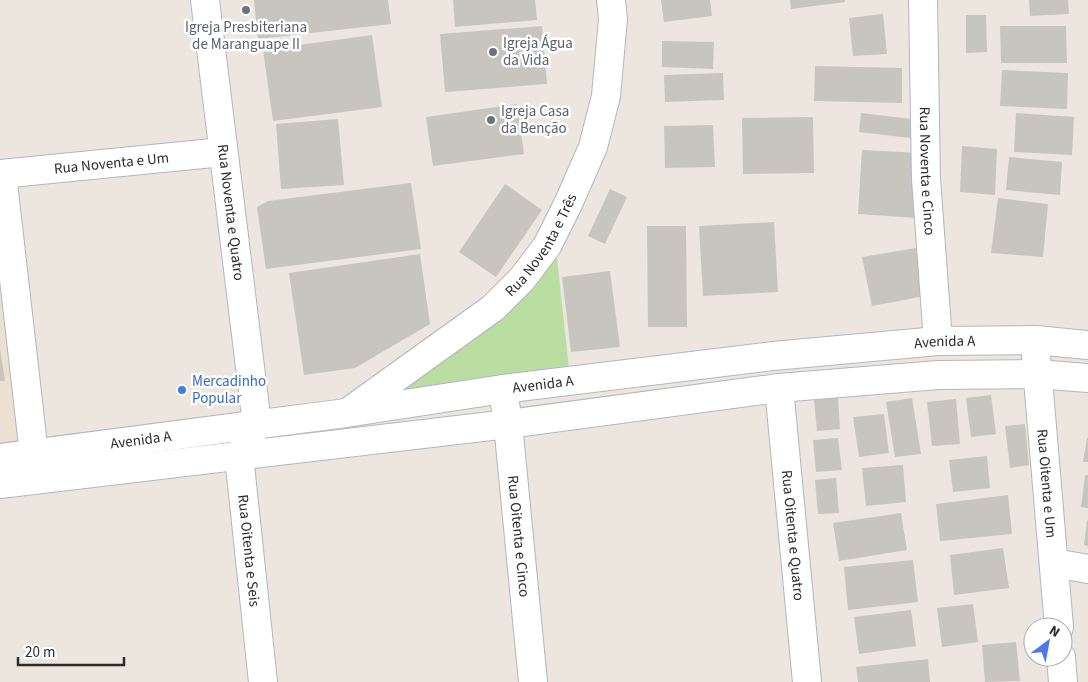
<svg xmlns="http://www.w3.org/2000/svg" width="1088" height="682" font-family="'Source Sans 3',sans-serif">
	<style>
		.education { fill: #ece1d1 }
		.green { fill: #badda2 }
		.building { fill: #c8c4be }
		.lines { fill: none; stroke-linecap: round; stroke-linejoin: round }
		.street-casing { stroke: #b3b6be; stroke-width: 30 }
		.secondary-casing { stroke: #b3b6be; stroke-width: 30 }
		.street { stroke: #fff; stroke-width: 28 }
		.secondary { stroke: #fff; stroke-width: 28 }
		.worship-dot { fill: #6b7280; stroke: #fff; stroke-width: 2 }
		.shop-dot { fill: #3f7fe0; stroke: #fff; stroke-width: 2 }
		.labels { text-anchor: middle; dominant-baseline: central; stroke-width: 5; stroke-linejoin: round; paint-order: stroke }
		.worship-label { font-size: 15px; fill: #5b616d; stroke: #fff; text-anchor: start }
		.street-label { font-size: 15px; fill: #2c2c2c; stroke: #fff }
		.shop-label { font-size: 15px; fill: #366cbe; stroke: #fff; text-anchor: start }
	</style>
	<rect width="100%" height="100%" fill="#ece6df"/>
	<path class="education" d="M 0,230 L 27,455 L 0,458 Z"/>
	<path class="green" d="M 556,248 L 570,378 L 353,411 Z"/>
	<path class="building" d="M 254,0 L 388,0 L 391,24 L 258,39 Z
		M 453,0 L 535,0 L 537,20 L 455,27 Z
		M 661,0 L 710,0 L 712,16 L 664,22 Z
		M 790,0 L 845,0 L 845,2 L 791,9 Z
		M 1029,0 L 1068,0 L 1069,14 L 1030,16 Z
		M 883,14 L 887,54 L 853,56 L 849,18 Z
		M 966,15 L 986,15 L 987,52 L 966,53 Z
		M 542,26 L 547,84 L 445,92 L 440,34 Z
		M 1000,26 L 1066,26 L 1067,63 L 1001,63 Z
		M 372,35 L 382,107 L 273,121 L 263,50 Z
		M 662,41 L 714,42 L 713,69 L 662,67 Z
		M 815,66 L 902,68 L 902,103 L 814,101 Z
		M 1002,70 L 1068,73 L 1067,109 L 1000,106 Z
		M 723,73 L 724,100 L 665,102 L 664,75 Z
		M 517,104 L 524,154 L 433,166 L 426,117 Z
		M 861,113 L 911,119 L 910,138 L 859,132 Z
		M 1016,113 L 1074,117 L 1072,155 L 1014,152 Z
		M 813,117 L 814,173 L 743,174 L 742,118 Z
		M 338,119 L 344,185 L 281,189 L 276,124 Z
		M 713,125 L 715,167 L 665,168 L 664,126 Z
		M 962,146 L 997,149 L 995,195 L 960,192 Z
		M 862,150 L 921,153 L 917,218 L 858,214 Z
		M 1009,157 L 1062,162 L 1060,195 L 1006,190 Z
		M 411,183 L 421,249 L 266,269 L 257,207 L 268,201 Z
		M 505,184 L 542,210 L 496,277 L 459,252 Z
		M 610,189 L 627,197 L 605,244 L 588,236 Z
		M 998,198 L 1048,204 L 1043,257 L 991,253 Z
		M 774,222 L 778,292 L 703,296 L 699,226 Z
		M 647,226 L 686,226 L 687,327 L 648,327 Z
		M 916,248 L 925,296 L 872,306 L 862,257 Z
		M 420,254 L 430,324 L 355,368 L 304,375 L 289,273 Z
		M 610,271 L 620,347 L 571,352 L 562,277 Z
		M 0,349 L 5,381 L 0,381 Z
		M 991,395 L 996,434 L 971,437 L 966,398 Z
		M 838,398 L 840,429 L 817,431 L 814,400 Z
		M 912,398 L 921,454 L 895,457 L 886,402 Z
		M 956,399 L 960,444 L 932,446 L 927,402 Z
		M 884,414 L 889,453 L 859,457 L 853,417 Z
		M 1025,424 L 1029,465 L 1010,468 L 1005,426 Z
		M 838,438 L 842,470 L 816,472 L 813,440 Z
		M 1087,438 L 1088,438 L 1088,462 L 1083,462 Z
		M 987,456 L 990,488 L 953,492 L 949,460 Z
		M 903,465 L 906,502 L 866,506 L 862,468 Z
		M 1085,475 L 1088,475 L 1088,508 L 1081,507 Z
		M 836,478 L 839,513 L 818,514 L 815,480 Z
		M 1008,495 L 1012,534 L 940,541 L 936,504 Z
		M 901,513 L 907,550 L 839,561 L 833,523 Z
		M 1087,520 L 1088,521 L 1088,546 L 1084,545 Z
		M 1003,548 L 1009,588 L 954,595 L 950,555 Z
		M 913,560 L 918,602 L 848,610 L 844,567 Z
		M 973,604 L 978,642 L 942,647 L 937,608 Z
		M 911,610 L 916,646 L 859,654 L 854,617 Z
		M 1016,642 L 1020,681 L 985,682 L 982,645 Z
		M 928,659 L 930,682 L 858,682 L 856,667 Z"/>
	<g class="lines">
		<g class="street-casing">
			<g id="street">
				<path id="s1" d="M 0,174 L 223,152"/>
				<path d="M 2,174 L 34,454"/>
				<path id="s2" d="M 779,388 L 807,682"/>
				<path id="s3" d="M 503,389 L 508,424 L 533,682"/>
				<path d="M 1054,563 L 1088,569"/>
			</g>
		</g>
		<g class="secondary-casing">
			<g id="secondary">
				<path id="s4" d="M 205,0 L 257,424 L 239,456 L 263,682"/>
				<path id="s5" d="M 923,0 L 926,179 L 938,341"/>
				<path id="s6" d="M 1036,356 L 1059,627"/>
				<path id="s7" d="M 351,410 L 493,308 L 522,279 L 547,246 L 568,204 L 593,147 L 606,96 L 613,19 L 611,0"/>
				<path id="s8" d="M 0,458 L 346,413 L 503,389 L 773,356 L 938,341 L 1036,340 L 1088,345"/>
				<path d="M 0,484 L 508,424 L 779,388 L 938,375 L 1037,374 L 1088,378"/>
				<path d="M 1061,657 L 1063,682"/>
			</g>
		</g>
		<use href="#street" class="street"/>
		<use href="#secondary" class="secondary"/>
	</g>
	<g class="worship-dot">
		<circle cx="246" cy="10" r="5"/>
		<circle cx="493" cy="52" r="5"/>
		<circle cx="491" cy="120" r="5"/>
	</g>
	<circle class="shop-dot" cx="182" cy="390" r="5"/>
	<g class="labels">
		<g class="worship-label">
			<text x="246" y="27" text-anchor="middle">Igreja Presbiteriana<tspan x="246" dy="17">de Maranguape II</tspan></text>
			<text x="503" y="43">Igreja Água<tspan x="503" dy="17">da Vida</tspan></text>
			<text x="501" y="111">Igreja Casa<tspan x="501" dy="17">da Benção</tspan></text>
		</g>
		<g class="street-label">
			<text stroke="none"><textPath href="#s1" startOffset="112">Rua Noventa e Um</textPath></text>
			<text stroke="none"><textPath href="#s5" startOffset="171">Rua Noventa e Cinco</textPath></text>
			<text stroke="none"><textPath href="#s4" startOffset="214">Rua Noventa e Quatro</textPath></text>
			<text stroke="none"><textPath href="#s7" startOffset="255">Rua Noventa e Três</textPath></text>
			<text stroke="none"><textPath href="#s8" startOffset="952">Avenida A</textPath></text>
			<text stroke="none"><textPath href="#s8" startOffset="548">Avenida A</textPath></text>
			<text stroke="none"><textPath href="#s8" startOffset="142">Avenida A</textPath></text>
			<text stroke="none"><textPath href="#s6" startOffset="128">Rua Oitenta e Um</textPath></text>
			<text stroke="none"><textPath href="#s3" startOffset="148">Rua Oitenta e Cinco</textPath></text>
			<text stroke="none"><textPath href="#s2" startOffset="148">Rua Oitenta e Quatro</textPath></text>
			<text stroke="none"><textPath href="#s4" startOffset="559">Rua Oitenta e Seis</textPath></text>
		</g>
		<g class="shop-label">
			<text x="192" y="381">Mercadinho<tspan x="192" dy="17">Popular</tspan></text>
		</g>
	</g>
	<g transform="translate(1048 642) rotate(32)"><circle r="24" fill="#ffffff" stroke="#ababab"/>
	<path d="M0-4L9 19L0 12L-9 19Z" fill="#5077e8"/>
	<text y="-8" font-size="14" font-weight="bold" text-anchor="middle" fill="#2c2c2c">N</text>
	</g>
	<path d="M18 657v8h106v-8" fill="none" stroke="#2c2c2c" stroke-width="2.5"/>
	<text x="25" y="657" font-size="15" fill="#2c2c2c" stroke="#ffffff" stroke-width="4" paint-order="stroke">20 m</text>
</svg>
